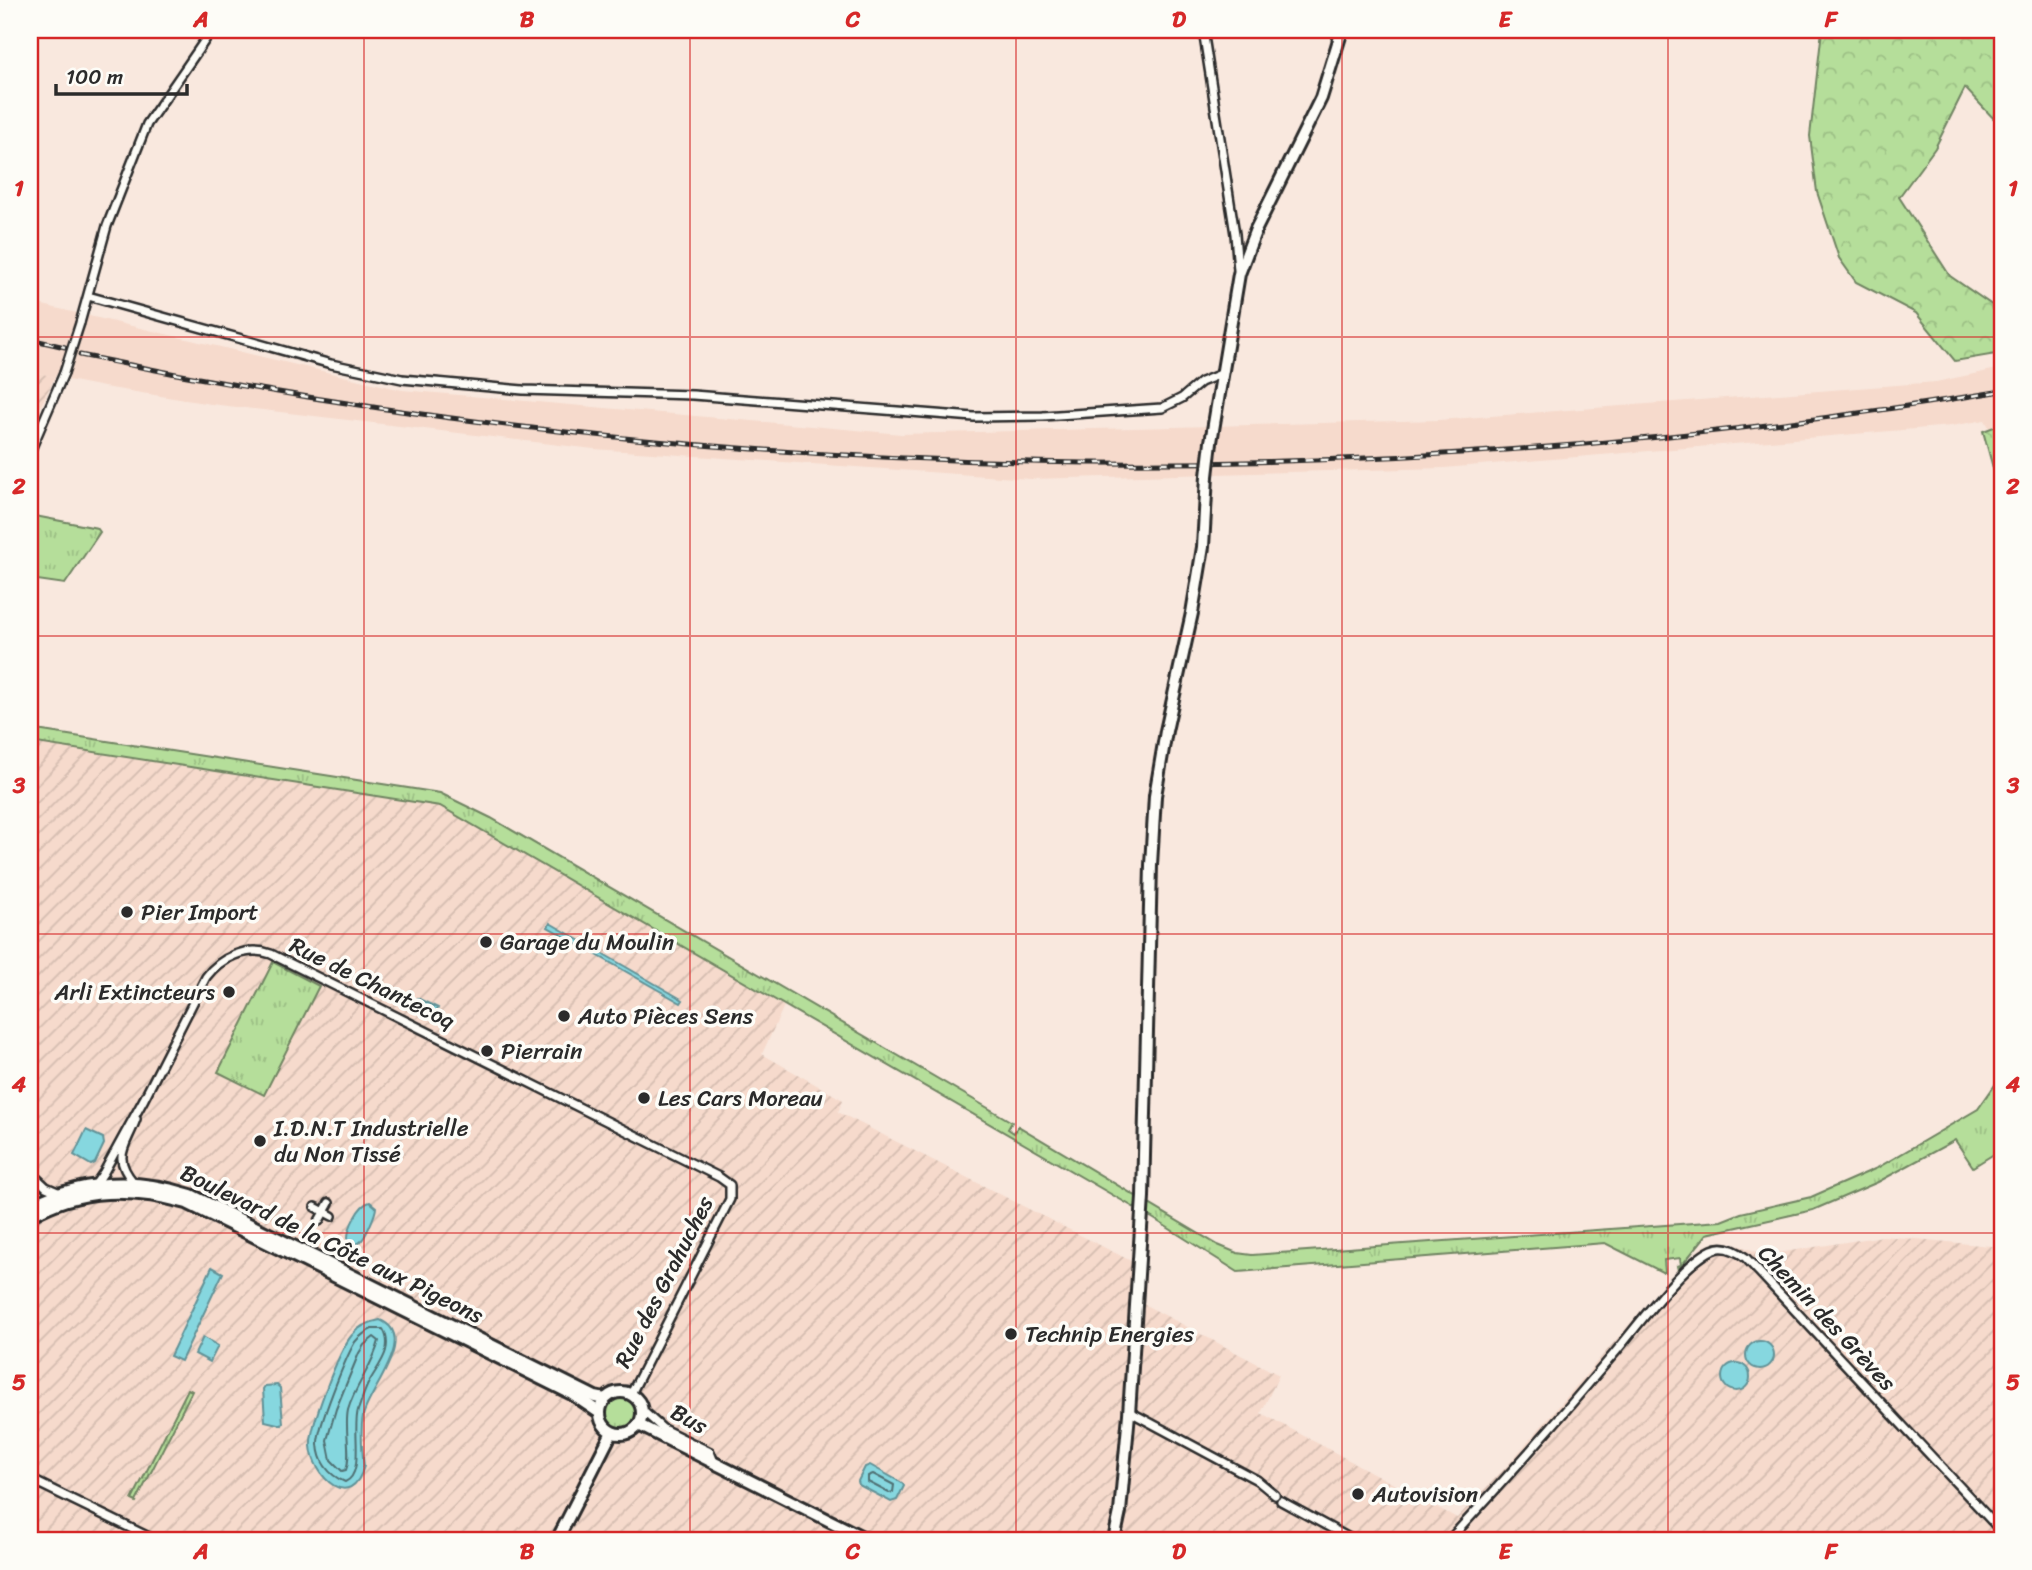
<svg xmlns="http://www.w3.org/2000/svg" width="2032" height="1570" font-family="Sriracha,sans-serif">
	<style>
		.built { fill: #f6dacc }
		.industrial { fill: url(#industrial-furrows) }
		.grass { fill: url(#grass-tufts); stroke: #708462; stroke-width: 2 }
		.forest { fill: url(#forest-crowns); stroke: #708462; stroke-width: 2 }
		.wetland { fill: url(#wetland-marsh); stroke: #708462; stroke-width: 2 }
		.water { fill: #86d7df; stroke: #629297; stroke-width: 2 }
		.lines { fill: none; stroke-linecap: round; stroke-linejoin: round }
		.shore { stroke: #4f7073; stroke-width: 2 }
		.street-casing { stroke: #2b2b2b; stroke-width: 12 }
		.secondary-casing { stroke: #2b2b2b; stroke-width: 16 }
		.street { stroke: #fdfcf7; stroke-width: 7 }
		.secondary { stroke: #fdfcf7; stroke-width: 10 }
		.rail-casing { stroke: #2b2b2b; stroke-width: 5 }
		.rail { stroke: #fdfcf7; stroke-width: 2.5; stroke-dasharray: 8; stroke-linecap: butt }
		.street-bridge-casing { stroke: #2b2b2b; stroke-width: 12; stroke-linecap: butt }
		.secondary-bridge-casing { stroke: #2b2b2b; stroke-width: 16; stroke-linecap: butt }
		.street-bridge { stroke: #fdfcf7; stroke-width: 7 }
		.secondary-bridge { stroke: #fdfcf7; stroke-width: 10 }
		.grid { fill: none; stroke: #d62828; stroke-width: 2; stroke-opacity: 0.55 }
		.poi-dot { fill: #2b2b2b; stroke: #fdfcf7; stroke-width: 2.5 }
		.labels { text-anchor: middle; dominant-baseline: central; stroke-width: 7; stroke-linejoin: round; paint-order: stroke }
		.poi-label { font-size: 23px; fill: #2b2b2b; stroke: #fdfcf7; text-anchor: start }
		.street-label { font-size: 23px; fill: #2b2b2b; stroke: #fdfcf7 }
		.neatline { fill: none; stroke: #d62828; stroke-width: 2.5 }
		.grid-label { font-size: 23px; text-anchor: middle; font-weight: bold; fill: #d62828 }
	</style>
	<defs>
		<pattern id="industrial-furrows" width="10" height="10" patternUnits="userSpaceOnUse" patternTransform="scale(1.75)"><rect width="10" height="10" fill="#f6dacc"/><path d="M-1 1l2-2M0 10L10 0M9 11l2-2" fill="none" stroke="#d3bbaf"/></pattern>
		<pattern id="grass-tufts" width="24" height="20" patternUnits="userSpaceOnUse" patternTransform="scale(1.75)"><rect width="24" height="20" fill="#b5de9a"/><path d="M3 7l-1-3M5 7V3M7 7l1-3M15 17l-1-3M17 17v-4M19 17l1-3" fill="none" stroke="#9cbf85"/></pattern>
		<pattern id="forest-crowns" width="20" height="18" patternUnits="userSpaceOnUse" patternTransform="scale(1.75)"><rect width="20" height="18" fill="#b5de9a"/><path d="M2 6a3 3 0 1 1 6 0M12 15a3 3 0 1 1 6 0" fill="none" stroke="#9cbf85"/></pattern>
		<pattern id="wetland-marsh" width="20" height="14" patternUnits="userSpaceOnUse" patternTransform="scale(1.75)"><rect width="20" height="14" fill="#b5de9a"/><path d="M1 5h8M5 5V1M11 12h8M15 12V8" fill="none" stroke="#9cbf85"/></pattern>
	</defs>
	<rect width="100%" height="100%" fill="#f9e8de"/>
	<filter id="ink" filterUnits="userSpaceOnUse"><feTurbulence type="fractalNoise" baseFrequency=".0143" numOctaves="2"/><feDisplacementMap in="SourceGraphic" scale="14" xChannelSelector="R" yChannelSelector="G"/><feConvolveMatrix kernelMatrix="1 2 1 2 8 2 1 2 1" color-interpolation-filters="sRGB"/></filter>
	<g filter="url(#ink)">
		<path class="built" d="M 30,302 L 402,390 L 901,434 L 1439,420 L 1936,382 L 2002,368 L 2002,415 L 1999,416 L 1997,426 L 1990,429 L 1985,420 L 1951,426 L 1444,468 L 1031,479 L 594,449 L 211,404 L 104,387 L 68,380 L 69,375 L 59,373 L 54,377 L 30,371 Z"/>
		<path class="industrial" d="M 30,371 L 55,377 L 30,428 Z
			M 30,742 L 440,806 L 784,1006 L 762,1054 L 843,1100 L 838,1112 L 1133,1262 L 1132,1298 L 1279,1375 L 1261,1413 L 1457,1518 L 1507,1466 L 1661,1288 L 1702,1247 L 1719,1242 L 1740,1246 L 1766,1255 L 1883,1236 L 2002,1247 L 2002,1540 L 30,1540 Z"/>
		<path class="grass" d="M 30,515 L 97,528 L 100,532 L 65,584 L 30,579 Z
			M 30,729 L 440,793 L 491,818 L 1012,1122 L 1008,1129 L 1014,1133 L 1018,1126 L 1218,1245 L 1237,1253 L 1252,1255 L 1721,1221 L 1741,1213 L 1811,1197 L 1877,1168 L 1978,1109 L 2002,1075 L 2002,1149 L 1973,1167 L 1955,1140 L 1878,1182 L 1813,1210 L 1707,1234 L 1678,1270 L 1677,1266 L 1681,1265 L 1680,1258 L 1664,1260 L 1665,1272 L 1662,1272 L 1605,1243 L 1238,1272 L 1154,1219 L 440,806 L 30,742 Z
			M 273,962 L 319,986 L 264,1095 L 218,1072 Z
			M605 1413a16 16 0 1 1 32 0a16 16 0 1 1-32 0Z"/>
		<path class="forest" d="M 1822,30 L 2002,30 L 2002,104 L 1993,118 L 1965,88 L 1935,148 L 1899,197 L 1950,276 L 2002,312 L 2002,353 L 1955,361 L 1916,313 L 1856,282 L 1839,258 L 1817,192 L 1810,136 Z
			M 2002,424 L 2002,501 L 1983,431 Z"/>
		<path class="wetland" d="M 188,1389 L 192,1391 L 136,1502 L 132,1500 Z"/>
		<path class="water" d="M 550,923 L 683,1000 L 681,1003 L 548,927 Z
			M 417,998 L 438,1008 L 434,1019 L 412,1010 Z
			M 86,1130 L 103,1138 L 104,1144 L 95,1163 L 91,1165 L 74,1155 Z
			M 370,1202 L 376,1207 C 376,1213 365,1240 359,1243 C 353,1246 352,1243 348,1240 C 347,1229 359,1204 370,1202 Z
			M 212,1267 L 223,1273 L 181,1361 L 170,1356 Z
			M 380,1320 C 419,1336 369,1390 363,1416 C 360,1432 362,1450 364,1466 C 351,1513 313,1477 311,1446 C 309,1428 339,1350 352,1335 C 359,1326 369,1322 380,1320 Z
			M 203,1337 L 218,1346 L 210,1362 L 195,1354 Z
			M1746 1355a14 14 0 1 1 28 0a14 14 0 1 1-28 0Z
			M1722 1377a14 14 0 1 1 28 0a14 14 0 1 1-28 0Z
			M 277,1385 L 280,1388 L 283,1423 L 282,1425 L 265,1421 L 263,1389 L 265,1386 Z
			M 870,1465 L 902,1483 L 904,1486 L 897,1500 L 891,1502 L 859,1485 L 858,1481 L 865,1467 Z"/>
		<g class="lines">
			<path class="shore" d="M 372,1329 L 383,1329 C 395,1350 377,1366 368,1384 C 364,1392 361,1402 358,1410 C 352,1430 365,1474 345,1482 C 329,1475 319,1462 318,1444 C 317,1428 346,1357 355,1342 C 360,1336 365,1332 372,1329 Z
				M 374,1337 L 379,1341 C 373,1366 355,1385 348,1410 C 344,1429 352,1454 346,1470 L 342,1471 L 331,1460 L 327,1440 L 336,1409 L 359,1353 L 364,1345 Z
				M 873,1474 L 894,1485 L 893,1492 L 889,1493 L 868,1482 L 868,1476 Z"/>
			<g class="street-casing">
				<path id="street" d="M 1203,30 L 1235,234 L 1238,270
					M 88,296 L 331,364 L 402,379 L 523,390 L 693,395 L 974,417 L 1043,416 L 1162,408 L 1182,398 L 1201,382 L 1221,374
					M 80,323 L 107,226 L 147,124 L 212,30
					M 30,452 L 64,373
					M 30,1172 L 46,1187 L 60,1193
					M 134,1183 C 111,1156 126,1147 136,1119
					M 95,1185 L 104,1172 L 144,1099 L 206,977 C 220,958 247,945 271,954 L 719,1177 L 730,1185 L 730,1199 L 631,1394
					M 315,1207 L 332,1216
					M 319,1221 L 329,1203
					M 643,1411 L 663,1429 L 710,1452 L 714,1462
					M 1129,1414 L 1134,1414 L 1257,1480 L 1275,1495
					M 30,1479 L 155,1540
					M 1281,1501 L 1353,1540
					M 1449,1540 C 1505,1480 1560,1418 1613,1355 C 1637,1327 1681,1265 1712,1250 C 1724,1244 1737,1251 1746,1258 L 2002,1532"/>
			</g>
			<g class="secondary-casing">
				<path id="secondary" d="M 1211,442 L 1239,274 L 1256,229 L 1321,98 L 1342,30
					M 30,1206 C 81,1180 136,1177 191,1195 L 595,1397 L 605,1399
					M 30,1216 C 80,1187 133,1188 187,1203 L 572,1394 L 600,1413
					M600 1413a21 21 0 1 1 42 0a21 21 0 1 1-42 0Z
					M 639,1425 L 868,1540
					M 557,1540 L 612,1432
					M 1114,1540 L 1120,1512 L 1129,1414 L 1143,1197 L 1151,865 L 1155,796 L 1166,731 L 1192,613 L 1203,547 L 1207,476"/>
			</g>
			<use href="#street" class="street"/>
			<use href="#secondary" class="secondary"/>
			<g class="rail-casing">
				<path id="rail" d="M 30,339 L 65,347
					M 80,355 C 711,486 1366,498 2002,391"/>
			</g>
			<use href="#rail" class="rail"/>
			<g class="street-bridge-casing">
				<path id="street-bridge" d="M 64,373 L 80,323"/>
			</g>
			<g class="secondary-bridge-casing">
				<path id="secondary-bridge" d="M 1207,476 L 1211,442"/>
			</g>
			<use href="#street-bridge" class="street-bridge"/>
			<use href="#secondary-bridge" class="secondary-bridge"/>
		</g>
	</g>
	<path class="grid" d="M 364,30 L 364,1540M 690,30 L 690,1540M 1016,30 L 1016,1540M 1342,30 L 1342,1540M 1668,30 L 1668,1540M 30,337 L 2002,337M 30,636 L 2002,636M 30,934 L 2002,934M 30,1233 L 2002,1233"/>
	<g class="poi-dot">
		<circle cx="127" cy="912" r="7"/>
		<circle cx="486" cy="942" r="7"/>
		<circle cx="229" cy="992" r="7"/>
		<circle cx="564" cy="1016" r="7"/>
		<circle cx="487" cy="1051" r="7"/>
		<circle cx="644" cy="1098" r="7"/>
		<circle cx="260" cy="1141" r="7"/>
		<circle cx="1011" cy="1334" r="7"/>
		<circle cx="1358" cy="1494" r="7"/>
	</g>
	<g class="labels">
		<g class="poi-label">
			<text x="141" y="912">Pier Import</text>
			<text x="500" y="942">Garage du Moulin</text>
			<text x="215" y="992" text-anchor="end">Arli Extincteurs</text>
			<text x="578" y="1016">Auto Pièces Sens</text>
			<text x="501" y="1051">Pierrain</text>
			<text x="658" y="1098">Les Cars Moreau</text>
			<text x="274" y="1128">I.D.N.T Industrielle<tspan x="274" dy="26">du Non Tissé</tspan></text>
			<text x="1025" y="1334">Technip Energies</text>
			<text x="1372" y="1494">Autovision</text>
		</g>
		<g class="street-label">
			<text transform="translate(372 983) rotate(26)">Rue de Chantecoq</text>
			<text transform="translate(332 1244) rotate(26)">Boulevard de la Côte aux Pigeons</text>
			<text transform="translate(664 1282) rotate(-63)">Rue des Grahuches</text>
			<text transform="translate(1827 1318) rotate(47)">Chemin des Grèves</text>
			<text transform="translate(689 1419) rotate(29)">Bus</text>
		</g>
	</g>
	<rect width="2032" height="1570" fill="none" stroke="#fdfcf7" stroke-width="77"/>
	<path d="M56 84v10h131v-10" fill="none" stroke="#2b2b2b" stroke-width="3.5"/>
	<text x="66" y="84" font-size="21" fill="#2b2b2b" stroke="#fdfcf7" stroke-width="5" paint-order="stroke">100 m</text>
	<rect x="38" y="38" width="1956" height="1494" class="neatline"/>
	<g class="grid-label">
		<text x="201" y="27">A</text>
		<text x="527" y="27">B</text>
		<text x="853" y="27">C</text>
		<text x="1179" y="27">D</text>
		<text x="1505" y="27">E</text>
		<text x="1831" y="27">F</text>
		<text x="19" y="196">1</text>
		<text x="2013" y="196">1</text>
		<text x="19" y="494">2</text>
		<text x="2013" y="494">2</text>
		<text x="19" y="793">3</text>
		<text x="2013" y="793">3</text>
		<text x="19" y="1092">4</text>
		<text x="2013" y="1092">4</text>
		<text x="19" y="1390">5</text>
		<text x="2013" y="1390">5</text>
		<text x="201" y="1559">A</text>
		<text x="527" y="1559">B</text>
		<text x="853" y="1559">C</text>
		<text x="1179" y="1559">D</text>
		<text x="1505" y="1559">E</text>
		<text x="1831" y="1559">F</text>
	</g>
</svg>
